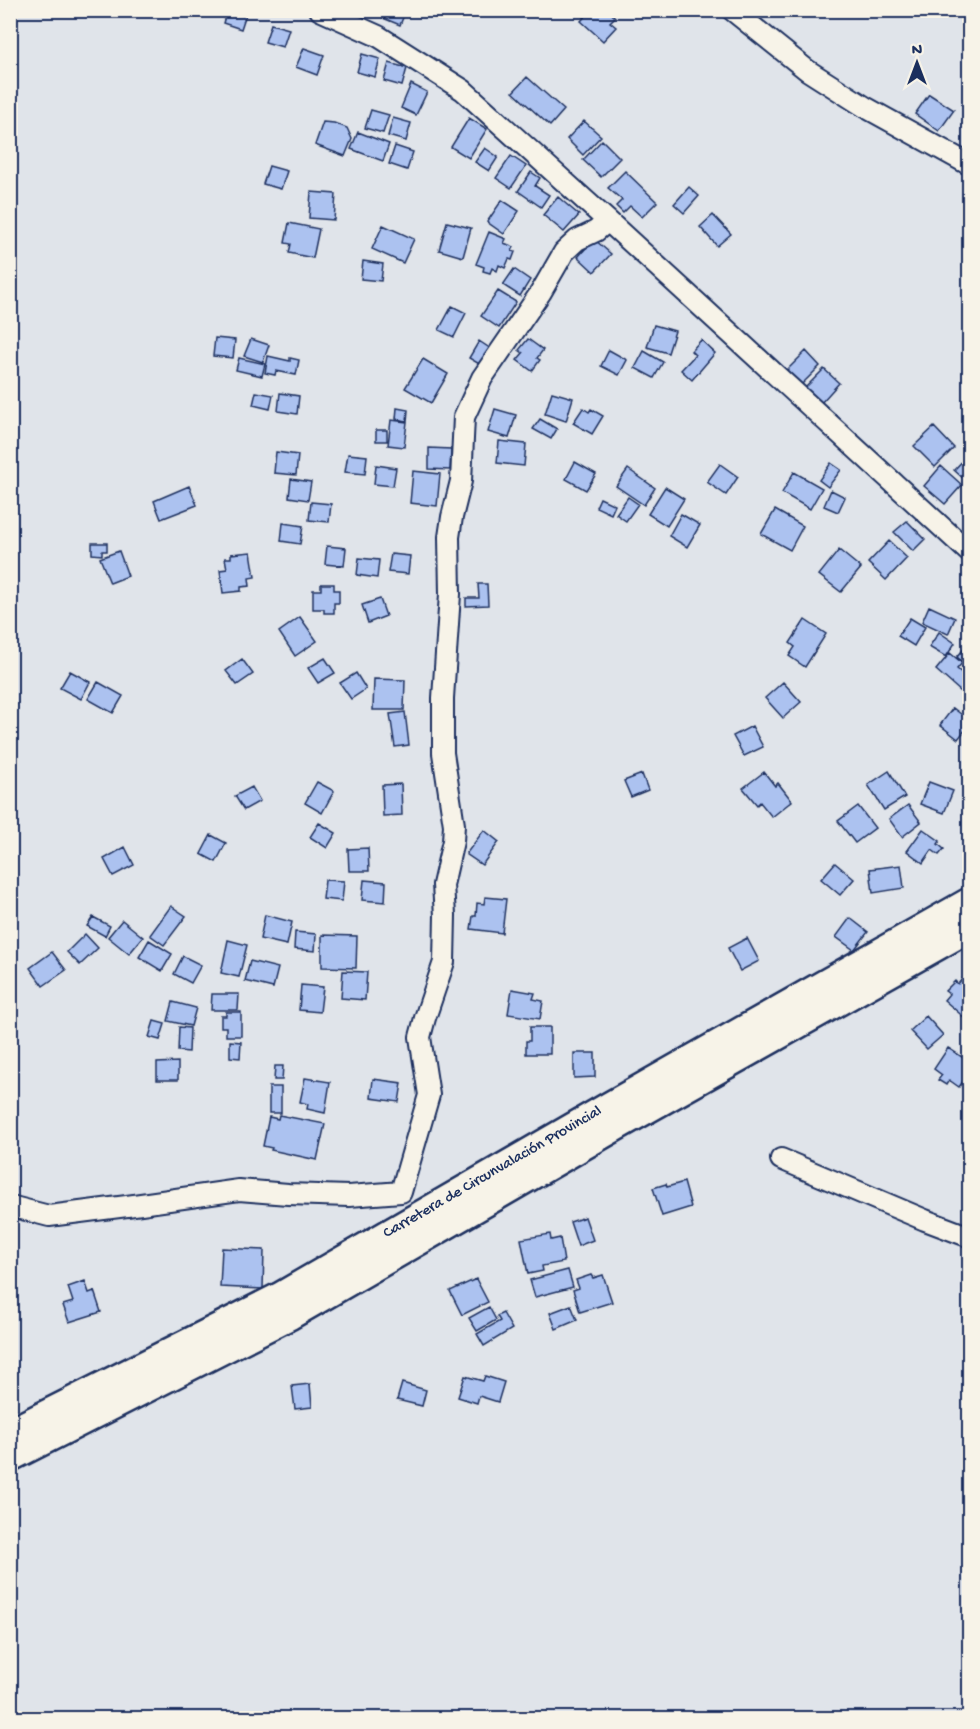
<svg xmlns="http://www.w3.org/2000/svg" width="980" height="1729" font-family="'Gochi Hand',sans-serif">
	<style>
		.building { fill: #acc2f0; stroke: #1b2f5e; stroke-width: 1.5 }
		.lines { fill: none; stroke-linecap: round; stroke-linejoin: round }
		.minor-casing { stroke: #1b2f5e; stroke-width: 24 }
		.highway-casing { stroke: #1b2f5e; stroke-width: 33 }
		.minor { stroke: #f7f3e8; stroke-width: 20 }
		.highway { stroke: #f7f3e8; stroke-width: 28 }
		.labels { text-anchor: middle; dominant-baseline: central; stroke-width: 6; stroke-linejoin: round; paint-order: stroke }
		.street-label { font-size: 16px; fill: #1b2f5e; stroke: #f7f3e8 }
	</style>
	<rect width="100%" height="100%" fill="#e0e4ea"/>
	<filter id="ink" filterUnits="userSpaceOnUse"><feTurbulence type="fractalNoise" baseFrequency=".0167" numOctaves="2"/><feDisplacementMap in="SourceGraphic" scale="12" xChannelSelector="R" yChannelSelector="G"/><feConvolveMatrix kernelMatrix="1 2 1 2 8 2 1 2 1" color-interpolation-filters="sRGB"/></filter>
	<g filter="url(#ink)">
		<path class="building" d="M 227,10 L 247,11 L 241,29 L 223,23 Z
			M 386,10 L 406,10 L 400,25 L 383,18 Z
			M 591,10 L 608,10 L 615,17 L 610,22 L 616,27 L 603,41 L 581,21 Z
			M 271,24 L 289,29 L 283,47 L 265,42 Z
			M 304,48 L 324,55 L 317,75 L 296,67 Z
			M 362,54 L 380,59 L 375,77 L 357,72 Z
			M 389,63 L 407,68 L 402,86 L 384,81 Z
			M 527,77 L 564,110 L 550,126 L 513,92 Z
			M 411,84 L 427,92 L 416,115 L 401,108 Z
			M 929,94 L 954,110 L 939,131 L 915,114 Z
			M 371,110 L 389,115 L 383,133 L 365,128 Z
			M 393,118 L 411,123 L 406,141 L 388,136 Z
			M 469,118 L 487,129 L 469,158 L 451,147 Z
			M 584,121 L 601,136 L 583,155 L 567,139 Z
			M 323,122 L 334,123 L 347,128 L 352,139 L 345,156 L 315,145 Z
			M 358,132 L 389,144 L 383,161 L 351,149 Z
			M 602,140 L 620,158 L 601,177 L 583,160 Z
			M 395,146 L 413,152 L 407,170 L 389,164 Z
			M 485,148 L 498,157 L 489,171 L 475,162 Z
			M 511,156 L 526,166 L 511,188 L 496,178 Z
			M 269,166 L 287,171 L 281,189 L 263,184 Z
			M 625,171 L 657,202 L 642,217 L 630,206 L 623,213 L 616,206 L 622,200 L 608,188 Z
			M 531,172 L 540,178 L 535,186 L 549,195 L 541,207 L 518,191 Z
			M 689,187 L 699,196 L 684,213 L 674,204 Z
			M 311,192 L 336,194 L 334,220 L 309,218 Z
			M 558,197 L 579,215 L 564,232 L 543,215 Z
			M 502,200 L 519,211 L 504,234 L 487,222 Z
			M 713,215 L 731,234 L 717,246 L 700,227 Z
			M 447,222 L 471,228 L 463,257 L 439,250 Z
			M 289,223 L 319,229 L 313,258 L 289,253 L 291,244 L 285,243 Z
			M 383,225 L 414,239 L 403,263 L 372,249 Z
			M 489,232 L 506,239 L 504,243 L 514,247 L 512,251 L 515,252 L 512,260 L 509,259 L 505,268 L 499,265 L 497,271 L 492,268 L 490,273 L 483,271 L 484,267 L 476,264 Z
			M 594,239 L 611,254 L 594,272 L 578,257 Z
			M 363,261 L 383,264 L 381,281 L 361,279 Z
			M 514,269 L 530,280 L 520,296 L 503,285 Z
			M 498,291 L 516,302 L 499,328 L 481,316 Z
			M 452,306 L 466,313 L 454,337 L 439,330 Z
			M 654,325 L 675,331 L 668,353 L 647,347 Z
			M 215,338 L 235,340 L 233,358 L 213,356 Z
			M 251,339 L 269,345 L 263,362 L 244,356 Z
			M 528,339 L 543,350 L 537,358 L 540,360 L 532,371 L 517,360 L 523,353 L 519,350 Z
			M 701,340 L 715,353 L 692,380 L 681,370 L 695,355 L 691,351 Z
			M 479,341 L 491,349 L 481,365 L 469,358 Z
			M 609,350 L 627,360 L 619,375 L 601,366 Z
			M 644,351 L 663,362 L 654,378 L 635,368 Z
			M 806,351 L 820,366 L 800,386 L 786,371 Z
			M 268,356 L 290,361 L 290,358 L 299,360 L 296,375 L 276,371 L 275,375 L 265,373 Z
			M 239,358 L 265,364 L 262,376 L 236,370 Z
			M 423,359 L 448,374 L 431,403 L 405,388 Z
			M 824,369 L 839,383 L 821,403 L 805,388 Z
			M 256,392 L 273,395 L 270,409 L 253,405 Z
			M 552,392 L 573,398 L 566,421 L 545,414 Z
			M 280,393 L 299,396 L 297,414 L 278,411 Z
			M 397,408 L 408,410 L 407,421 L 396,419 Z
			M 583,408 L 589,412 L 591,409 L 603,416 L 592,434 L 573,423 Z
			M 495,409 L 516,415 L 509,438 L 488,432 Z
			M 540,419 L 557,429 L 551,439 L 533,429 Z
			M 391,420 L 407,422 L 404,447 L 388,445 Z
			M 934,427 L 954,448 L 935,467 L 914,446 Z
			M 376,430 L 387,430 L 387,441 L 376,441 Z
			M 499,441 L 526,444 L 524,466 L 497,463 Z
			M 429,448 L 451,449 L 450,470 L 429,469 Z
			M 276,452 L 298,455 L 296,475 L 274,473 Z
			M 970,453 L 970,477 L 966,481 L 954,470 Z
			M 348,454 L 367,456 L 365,474 L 345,472 Z
			M 575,462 L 596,474 L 586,490 L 566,479 Z
			M 831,463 L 841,470 L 828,487 L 819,480 Z
			M 720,464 L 738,477 L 726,495 L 707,482 Z
			M 376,465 L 396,468 L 393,486 L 374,484 Z
			M 941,466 L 962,485 L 945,504 L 924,486 Z
			M 628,469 L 655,488 L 644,505 L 616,486 Z
			M 413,471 L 440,474 L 437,506 L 410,503 Z
			M 794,472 L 822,488 L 810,509 L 782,493 Z
			M 291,479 L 311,482 L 308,500 L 289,497 Z
			M 189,486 L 197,505 L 161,519 L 154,501 Z
			M 665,487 L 684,499 L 667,526 L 648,514 Z
			M 831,490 L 845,497 L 838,512 L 824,506 Z
			M 628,497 L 638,504 L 626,521 L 616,514 Z
			M 600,498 L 615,505 L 611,514 L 596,507 Z
			M 311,502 L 331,504 L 329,522 L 309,520 Z
			M 775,510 L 803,526 L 790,550 L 761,534 Z
			M 681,514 L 700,525 L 687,547 L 669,536 Z
			M 907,521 L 925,539 L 913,551 L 894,532 Z
			M 283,523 L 303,526 L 300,544 L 281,541 Z
			M 889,541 L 907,558 L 886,580 L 868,563 Z
			M 92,543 L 107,543 L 107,551 L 102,551 L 102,555 L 92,554 Z
			M 327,546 L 346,548 L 344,566 L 325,564 Z
			M 839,550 L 861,568 L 841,592 L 819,575 Z
			M 119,551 L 128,576 L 110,583 L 100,558 Z
			M 251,552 L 255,577 L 249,578 L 250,586 L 241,587 L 241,591 L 223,593 L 220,570 L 227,569 L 225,558 L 231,558 L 231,554 Z
			M 391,554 L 410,556 L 408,574 L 388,572 Z
			M 359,558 L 379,560 L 377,578 L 357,575 Z
			M 321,584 L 334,584 L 334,590 L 339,590 L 339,603 L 334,603 L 334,613 L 324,613 L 324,609 L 313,609 L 313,590 L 321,590 Z
			M 478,584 L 487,584 L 488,605 L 466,606 L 466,598 L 479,598 Z
			M 380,599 L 386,616 L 368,623 L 362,605 Z
			M 929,606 L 955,618 L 948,634 L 922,622 Z
			M 300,617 L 317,641 L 295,656 L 279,632 Z
			M 910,618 L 925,627 L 914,646 L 898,636 Z
			M 805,620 L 826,634 L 805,667 L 789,656 L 795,647 L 790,643 Z
			M 939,632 L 955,643 L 946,657 L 929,647 Z
			M 969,643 L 970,643 L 970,668 L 957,657 Z
			M 950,653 L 962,663 L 957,669 L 970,680 L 969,699 L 936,670 Z
			M 325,658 L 335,673 L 318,683 L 308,668 Z
			M 242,659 L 253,674 L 237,685 L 226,671 Z
			M 70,671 L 90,682 L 81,699 L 60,688 Z
			M 356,673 L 366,689 L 351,699 L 340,683 Z
			M 374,679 L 405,680 L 404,710 L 373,710 Z
			M 98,682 L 123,696 L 113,713 L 88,699 Z
			M 783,682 L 801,702 L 783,718 L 765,698 Z
			M 953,708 L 970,721 L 970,724 L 958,739 L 940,725 Z
			M 405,712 L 409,745 L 395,747 L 390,714 Z
			M 752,726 L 763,747 L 744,756 L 733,736 Z
			M 889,771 L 905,797 L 884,810 L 868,785 Z
			M 764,772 L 775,786 L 778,783 L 792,801 L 772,817 L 760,802 L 757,805 L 743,788 Z
			M 642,774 L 648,790 L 631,797 L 624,781 Z
			M 317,782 L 334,791 L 322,813 L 305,803 Z
			M 929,782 L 953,791 L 944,813 L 920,804 Z
			M 401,784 L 402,815 L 383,816 L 382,785 Z
			M 252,787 L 260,801 L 244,810 L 235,796 Z
			M 908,805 L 921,822 L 902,837 L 889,819 Z
			M 858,806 L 875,828 L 855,843 L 838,821 Z
			M 319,823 L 336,833 L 327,848 L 310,837 Z
			M 923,829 L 940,841 L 938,844 L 944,849 L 939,855 L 932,850 L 923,863 L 907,851 Z
			M 484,830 L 499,842 L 482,865 L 466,854 Z
			M 211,835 L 226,843 L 216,862 L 201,854 Z
			M 125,847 L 134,865 L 113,876 L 104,859 Z
			M 368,848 L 369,871 L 349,871 L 348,849 Z
			M 835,863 L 854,879 L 840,895 L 821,879 Z
			M 901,865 L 904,888 L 873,893 L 870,869 Z
			M 325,880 L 344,881 L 342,901 L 323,899 Z
			M 364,880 L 386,882 L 385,902 L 362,900 Z
			M 485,897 L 506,899 L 502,933 L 471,929 L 473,916 L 476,916 L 477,903 L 484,904 Z
			M 171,906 L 186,916 L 164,945 L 150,935 Z
			M 265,915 L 292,922 L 287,945 L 260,939 Z
			M 93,917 L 110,926 L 105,936 L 87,926 Z
			M 850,918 L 868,932 L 854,950 L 836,937 Z
			M 122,920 L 143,937 L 129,954 L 108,937 Z
			M 295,932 L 316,934 L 315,951 L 294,949 Z
			M 85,934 L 98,948 L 80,965 L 67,952 Z
			M 322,935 L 357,936 L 356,968 L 322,967 Z
			M 747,938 L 759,961 L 740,971 L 728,948 Z
			M 149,940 L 172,954 L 162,971 L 139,957 Z
			M 228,940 L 247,945 L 239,977 L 221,973 Z
			M 52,952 L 66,970 L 43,986 L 30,968 Z
			M 183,956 L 201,965 L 191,983 L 174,974 Z
			M 250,961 L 278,968 L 273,988 L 245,981 Z
			M 343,971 L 367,972 L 365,1000 L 341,998 Z
			M 962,979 L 970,985 L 970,1015 L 966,1019 L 944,1000 L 949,994 L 945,991 L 955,981 L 958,984 Z
			M 301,985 L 323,987 L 320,1012 L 299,1010 Z
			M 512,989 L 535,993 L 533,999 L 543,1001 L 540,1019 L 508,1014 Z
			M 212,994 L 239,994 L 238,1010 L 211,1010 Z
			M 173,1002 L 196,1008 L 191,1026 L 168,1021 Z
			M 226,1012 L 241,1012 L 241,1036 L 226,1036 L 226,1027 L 221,1027 L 221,1016 L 226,1016 Z
			M 926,1016 L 943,1035 L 927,1049 L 910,1031 Z
			M 154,1021 L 165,1024 L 160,1040 L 149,1037 Z
			M 179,1027 L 190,1028 L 189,1052 L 178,1051 Z
			M 530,1027 L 550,1027 L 550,1054 L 526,1054 L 526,1041 L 530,1041 Z
			M 230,1041 L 241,1042 L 240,1058 L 230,1057 Z
			M 948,1048 L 970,1062 L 970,1072 L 959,1087 L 949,1080 L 946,1085 L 938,1080 L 942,1075 L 934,1069 Z
			M 574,1053 L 595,1053 L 595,1077 L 574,1078 Z
			M 178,1062 L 178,1080 L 157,1080 L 157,1063 Z
			M 275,1066 L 283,1066 L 282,1080 L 274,1080 Z
			M 305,1078 L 330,1082 L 325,1113 L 307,1109 L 308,1104 L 300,1102 Z
			M 373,1079 L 402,1083 L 399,1102 L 371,1098 Z
			M 269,1087 L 281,1087 L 281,1113 L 269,1113 Z
			M 279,1115 L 325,1124 L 317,1160 L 271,1150 L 272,1148 L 263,1146 L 269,1117 L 278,1119 Z
			M 684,1182 L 691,1207 L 662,1216 L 653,1188 L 666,1184 L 667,1187 Z
			M 585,1217 L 593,1240 L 578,1246 L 570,1222 Z
			M 550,1234 L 551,1240 L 560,1238 L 564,1262 L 542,1266 L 543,1271 L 528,1274 L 521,1239 Z
			M 222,1248 L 264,1250 L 263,1289 L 220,1287 Z
			M 568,1270 L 573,1287 L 535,1297 L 530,1280 Z
			M 591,1275 L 593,1278 L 603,1275 L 612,1302 L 580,1312 L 573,1290 L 579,1288 L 576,1280 Z
			M 476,1279 L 488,1302 L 462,1315 L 450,1291 Z
			M 85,1281 L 89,1293 L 94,1291 L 101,1312 L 69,1322 L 63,1305 L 73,1302 L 68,1287 Z
			M 571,1305 L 577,1320 L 556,1329 L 550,1313 Z
			M 489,1307 L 496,1320 L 477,1331 L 469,1318 Z
			M 503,1313 L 512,1329 L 484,1346 L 477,1334 L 500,1321 L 497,1316 Z
			M 465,1376 L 483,1381 L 485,1376 L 504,1382 L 498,1402 L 479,1396 L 477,1403 L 458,1397 Z
			M 402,1383 L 426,1390 L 422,1406 L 397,1400 Z
			M 310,1384 L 312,1407 L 295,1409 L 292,1386 Z"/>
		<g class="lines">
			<g class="minor-casing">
				<path id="minor" d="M 320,10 L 378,36 L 463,90 L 608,221 L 970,553
					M 732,10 L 807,70 L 865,107 L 970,165
					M 781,1159 L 925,1220 L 970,1237
					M 10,1206 L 49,1216 L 127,1206 L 239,1190 L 288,1194 L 349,1196 L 401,1192 L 429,1095 L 420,1037 L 425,1018 L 444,962 L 445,915 L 443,885 L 453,841 L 454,825 L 443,753 L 443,698 L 450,594 L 449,537 L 452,517 L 461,481 L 464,417 L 482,378 L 541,292 L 564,252 L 577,240 L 596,231 L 608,221"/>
			</g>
			<g class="highway-casing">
				<path id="highway" d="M 10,1433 L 280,1297 L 610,1106 L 970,902
					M 10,1457 L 290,1315 L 620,1124 L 970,927"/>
			</g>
			<use href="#minor" class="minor"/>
			<use href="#highway" class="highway"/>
		</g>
	</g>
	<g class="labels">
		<g class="street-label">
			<text transform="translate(493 1173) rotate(-30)">Carretera de Circunvalación Provincial</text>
		</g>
	</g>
	<rect width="980" height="1729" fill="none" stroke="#f7f3e8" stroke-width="36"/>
	<rect x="18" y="18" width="944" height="1693" fill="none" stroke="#1b2f5e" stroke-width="2" filter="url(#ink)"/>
	<g transform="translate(917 63)" stroke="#f7f3e8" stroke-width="4.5" paint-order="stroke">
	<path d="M0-4.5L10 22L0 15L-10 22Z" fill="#1b2f5e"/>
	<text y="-9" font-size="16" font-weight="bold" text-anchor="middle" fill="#1b2f5e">N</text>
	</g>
</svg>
